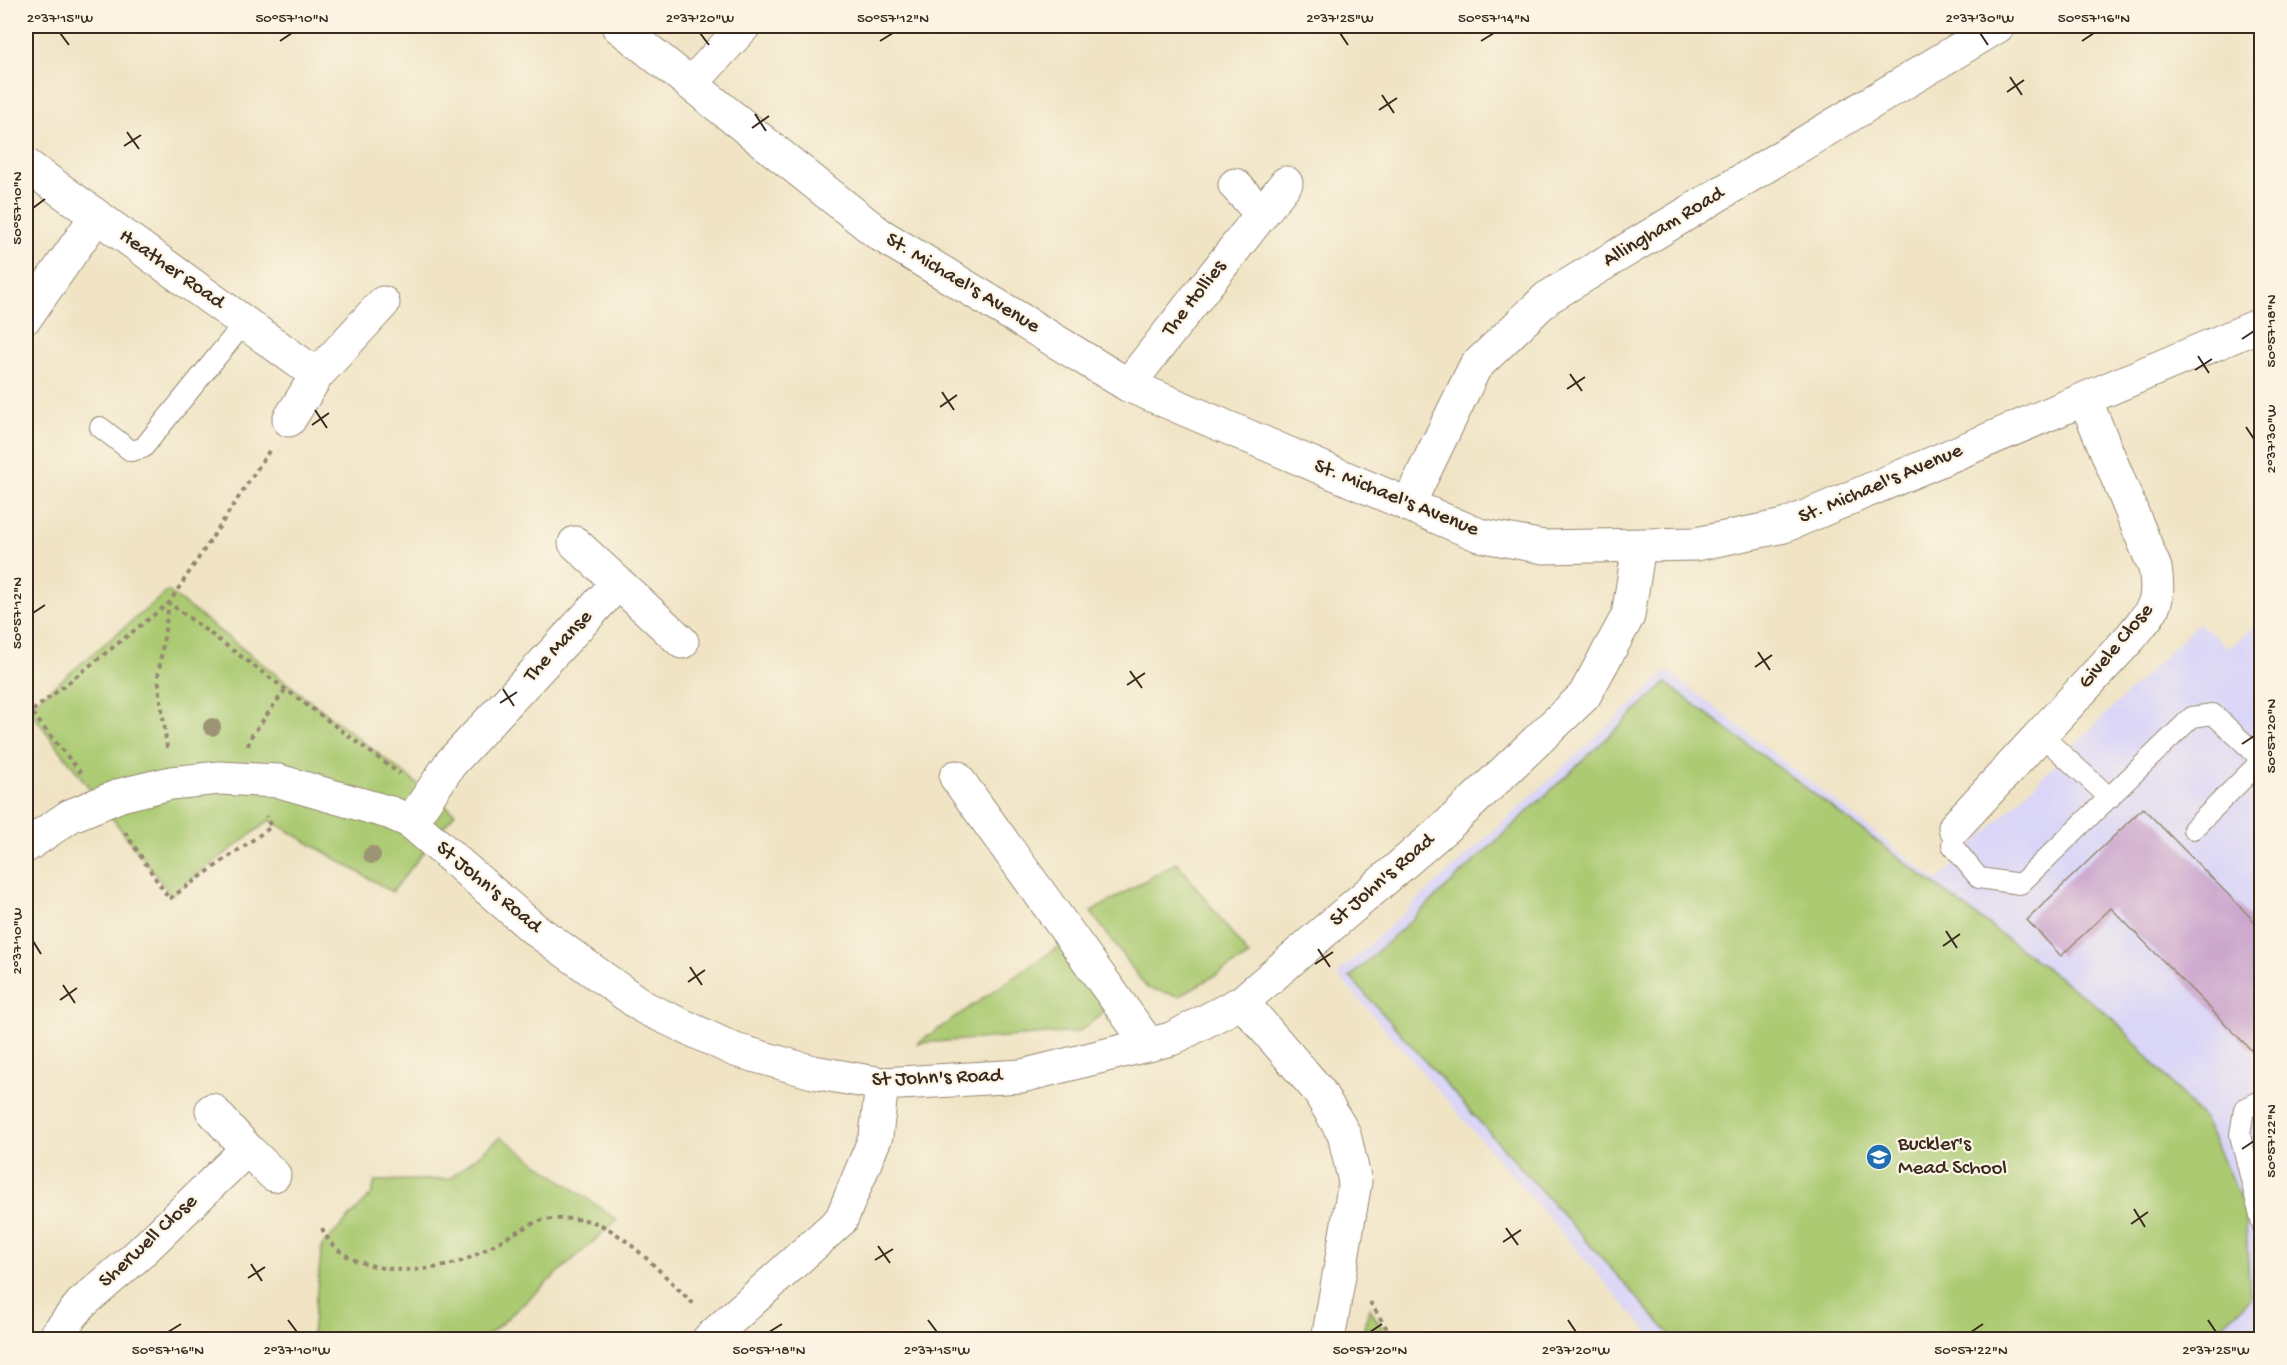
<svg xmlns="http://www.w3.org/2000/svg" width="2287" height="1365" font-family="'Gochi Hand',sans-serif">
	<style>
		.built { fill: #dad6f7 }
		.green { fill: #abca72; stroke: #737a48; stroke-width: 1.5 }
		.building { fill: #cba6cd }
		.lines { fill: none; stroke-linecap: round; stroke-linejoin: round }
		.service-casing { stroke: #968772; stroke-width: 22 }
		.minor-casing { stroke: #968772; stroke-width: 35 }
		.tertiary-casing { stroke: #968772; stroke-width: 35 }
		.path { stroke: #968772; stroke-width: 4; stroke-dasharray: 4.5 4.5; stroke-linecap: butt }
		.service { stroke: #fff; stroke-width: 20 }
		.minor { stroke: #fff; stroke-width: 33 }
		.tertiary { stroke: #fff; stroke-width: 33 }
		.tree { fill: #9c9475 }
		.ticks { fill: none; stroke: #3b2a1e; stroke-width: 2 }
		.labels { text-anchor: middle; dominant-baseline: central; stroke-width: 4.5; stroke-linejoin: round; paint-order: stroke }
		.street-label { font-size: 21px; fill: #3b2a1e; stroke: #fcf5e5 }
		.poi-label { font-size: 21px; fill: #3b2a1e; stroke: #fcf5e5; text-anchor: start }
		.neatline { fill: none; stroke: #3b2a1e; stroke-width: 2 }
		.ticks-label { font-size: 15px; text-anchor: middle; fill: #3b2a1e }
	</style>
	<rect width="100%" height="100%" fill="#fcf5e5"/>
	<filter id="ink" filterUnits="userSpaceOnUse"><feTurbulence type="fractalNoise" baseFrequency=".0167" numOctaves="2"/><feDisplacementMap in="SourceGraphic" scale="12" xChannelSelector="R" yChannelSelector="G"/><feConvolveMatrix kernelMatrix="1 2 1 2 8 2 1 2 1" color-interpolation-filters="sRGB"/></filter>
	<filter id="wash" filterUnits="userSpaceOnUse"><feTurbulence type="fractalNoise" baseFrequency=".008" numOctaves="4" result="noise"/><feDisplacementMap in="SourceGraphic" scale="24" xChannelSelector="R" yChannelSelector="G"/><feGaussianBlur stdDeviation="1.35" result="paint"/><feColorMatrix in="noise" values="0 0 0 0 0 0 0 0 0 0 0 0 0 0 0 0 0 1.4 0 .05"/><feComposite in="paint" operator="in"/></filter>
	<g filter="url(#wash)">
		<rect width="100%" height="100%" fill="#f0e4c5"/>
		<path class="built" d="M 2261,621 L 2261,1339 L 1654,1339 L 1337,974 L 1668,671 L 1937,881 L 2198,623 L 2229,648 Z"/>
		<path class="green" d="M 168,591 L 455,813 L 392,892 L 270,820 L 171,895 L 28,708 Z
			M 1666,683 L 2114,1019 L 2204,1120 L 2245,1208 L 2250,1299 L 2208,1339 L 1674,1339 L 1350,977 Z
			M 1177,862 L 1249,956 L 1179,996 L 1147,988 L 1091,912 Z
			M 1065,942 L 1106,992 L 1101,1015 L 1078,1032 L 918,1043 Z
			M 501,1137 L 617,1220 L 484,1339 L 306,1339 L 312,1334 L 322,1246 L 372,1194 L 375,1181 L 449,1179 Z
			M 1369,1308 L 1390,1339 L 1362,1339 Z"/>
		<g id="blocks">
			<path class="building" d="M 2143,808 L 2262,929 L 2262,1043 L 2253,1052 L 2111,908 L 2061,956 L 2027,920 Z"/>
		</g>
	</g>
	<g filter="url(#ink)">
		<use href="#blocks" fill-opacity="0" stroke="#968772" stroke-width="1.5"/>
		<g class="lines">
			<g class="service-casing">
				<path id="service" d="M 100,427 L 131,451 L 143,448 L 245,322
					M 2041,735 L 2110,798
					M 1955,827 L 1952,845 L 1979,878 L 2020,884 L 2192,717 L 2213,714 L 2257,755 L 2257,765 L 2193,829
					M 2262,1100 L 2244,1109 L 2240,1135 L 2262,1224"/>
			</g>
			<g class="minor-casing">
				<path id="minor" d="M 691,84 L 744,26
					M 26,165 L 317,375
					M 1235,185 L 1261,213
					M 26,317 L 96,217
					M 1128,385 L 1286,183
					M 289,420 L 317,375 L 383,303
					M 1408,505 L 1475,367 L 1547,298 L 1998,26
					M 575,543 L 682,642
					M 956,777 L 1149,1045
					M 411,822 L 450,764 L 618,583
					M 1955,827 L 2130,638 C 2153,609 2161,606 2155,568 L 2085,399
					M 26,846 L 70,816 L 121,795 L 171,783 L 219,778 L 279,781 L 391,813 L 411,822 L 533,928 L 645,1008 L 735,1050 L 813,1072 L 882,1084 L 1022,1076 L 1171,1039 L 1242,1002 L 1448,825 L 1584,696 L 1628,616 L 1639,546
					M 1242,1002 L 1318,1090 L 1344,1134 L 1355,1182 L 1328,1340
					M 247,1149 L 274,1175
					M 56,1340 L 57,1334 L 81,1304 L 138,1255 L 247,1149 L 212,1110
					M 708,1340 L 841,1220 L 876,1136 L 882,1084"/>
			</g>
			<g class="tertiary-casing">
				<path id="tertiary" d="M 618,26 L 879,234 L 1128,385 L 1479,535 L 1544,547 L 1696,544 L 1784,526 L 2262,324"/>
			</g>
			<path class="path" d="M 248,746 L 250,738 L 285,690
				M 167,748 L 158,677 L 169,603 L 271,448
				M 81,773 L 31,712 L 169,603 L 400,774
				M 125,832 L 169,899 L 271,827 L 266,816
				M 322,1228 C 341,1277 428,1277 469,1258 C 489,1249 524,1225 543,1220 C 555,1218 580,1218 593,1222 C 623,1230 670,1282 695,1305
				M 1370,1302 L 1394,1340"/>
			<use href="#service" class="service"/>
			<use href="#minor" class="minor"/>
			<use href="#tertiary" class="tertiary"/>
		</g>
		<g class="tree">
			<circle cx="212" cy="727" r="9"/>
			<circle cx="372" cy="855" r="9"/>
		</g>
	</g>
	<path class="ticks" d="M 60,33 L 69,45M 700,33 L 709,45M 1340,33 L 1348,45M 1980,33 L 1988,45M 280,41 L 292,33M 880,41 L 893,33M 1481,41 L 1494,33M 2082,41 L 2094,33M 2010,77 L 2022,95M 2007,92 L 2024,80M 1382,95 L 1394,113M 1379,110 L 1397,98M 755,114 L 766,131M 752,128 L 769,116M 127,132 L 139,149M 124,146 L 141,135M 33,208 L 45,199M 2242,339 L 2254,331M 2198,356 L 2209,373M 2195,370 L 2212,359M 1570,374 L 1582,391M 1567,389 L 1585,377M 942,392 L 954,410M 940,407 L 957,395M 315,410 L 327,428M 312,425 L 329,413M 2246,427 L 2254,439M 33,613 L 45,605M 1758,652 L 1770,670M 1755,667 L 1772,655M 1130,671 L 1142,688M 1127,685 L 1145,673M 503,689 L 514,706M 500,703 L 517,692M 2242,744 L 2254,736M 1946,931 L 1957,948M 33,941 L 41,954M 1943,946 L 1960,934M 1318,949 L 1330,967M 1315,964 L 1333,952M 690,967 L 702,985M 688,982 L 705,970M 63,985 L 75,1003M 60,1000 L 77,988M 2242,1149 L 2254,1141M 2134,1209 L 2145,1227M 2131,1224 L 2148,1212M 1506,1228 L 1518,1245M 1503,1242 L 1521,1230M 878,1246 L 890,1263M 875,1260 L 893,1249M 251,1264 L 262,1281M 248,1278 L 265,1267M 288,1320 L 297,1332M 928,1320 L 937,1332M 1568,1320 L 1576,1332M 2208,1320 L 2216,1332M 168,1332 L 181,1324M 769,1332 L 782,1324M 1370,1332 L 1382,1324M 1971,1332 L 1983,1324"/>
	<defs>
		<g id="school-disc" transform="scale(1.35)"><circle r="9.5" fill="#1f6fb2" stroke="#fcf5e5"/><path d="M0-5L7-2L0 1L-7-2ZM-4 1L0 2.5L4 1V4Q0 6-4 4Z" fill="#fff"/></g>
	</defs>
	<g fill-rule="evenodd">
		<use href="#school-disc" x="1879" y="1157"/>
	</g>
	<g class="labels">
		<g class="street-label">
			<text transform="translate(1664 228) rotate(-31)">Allingham Road</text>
			<text transform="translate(171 270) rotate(35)">Heather Road</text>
			<text transform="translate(962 284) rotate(31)">St. Michael's Avenue</text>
			<text transform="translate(1195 299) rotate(-52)">The Hollies</text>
			<text transform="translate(1881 485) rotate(-23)">St. Michael's Avenue</text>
			<text transform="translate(1396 499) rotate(22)">St. Michael's Avenue</text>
			<text transform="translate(559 647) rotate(-47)">The Manse</text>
			<text transform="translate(2117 647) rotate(-50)">Givele Close</text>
			<text transform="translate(1383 881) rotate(-41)">St John's Road</text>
			<text transform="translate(488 888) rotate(40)">St John's Road</text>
			<text transform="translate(937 1079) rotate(-2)">St John's Road</text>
			<text transform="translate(149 1242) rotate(-43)">Sherwell Close</text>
		</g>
		<g class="poi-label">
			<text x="1898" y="1145">Buckler's<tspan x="1898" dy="24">Mead School</tspan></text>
		</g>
	</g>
	<rect width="2287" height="1365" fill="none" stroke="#fcf5e5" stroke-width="66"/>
	<rect x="33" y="33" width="2221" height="1299" class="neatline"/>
	<g class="ticks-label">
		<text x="60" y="22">2°37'15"W</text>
		<text x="292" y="22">50°57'10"N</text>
		<text x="700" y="22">2°37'20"W</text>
		<text x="893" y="22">50°57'12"N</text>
		<text x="1340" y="22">2°37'25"W</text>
		<text x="1494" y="22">50°57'14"N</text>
		<text x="1980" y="22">2°37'30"W</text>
		<text x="2094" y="22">50°57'16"N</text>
		<text transform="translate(16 208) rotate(-90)" y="5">50°57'10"N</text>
		<text transform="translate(2270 331) rotate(-90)" y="5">50°57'18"N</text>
		<text transform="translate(2270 439) rotate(-90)" y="5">2°37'30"W</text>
		<text transform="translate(16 613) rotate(-90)" y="5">50°57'12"N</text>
		<text transform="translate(2270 736) rotate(-90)" y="5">50°57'20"N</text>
		<text transform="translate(16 941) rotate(-90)" y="5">2°37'10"W</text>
		<text transform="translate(2270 1141) rotate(-90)" y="5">50°57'22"N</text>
		<text x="168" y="1354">50°57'16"N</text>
		<text x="297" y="1354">2°37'10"W</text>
		<text x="769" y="1354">50°57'18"N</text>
		<text x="937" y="1354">2°37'15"W</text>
		<text x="1370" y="1354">50°57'20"N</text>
		<text x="1576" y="1354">2°37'20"W</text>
		<text x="1971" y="1354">50°57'22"N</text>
		<text x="2216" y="1354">2°37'25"W</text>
	</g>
</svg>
